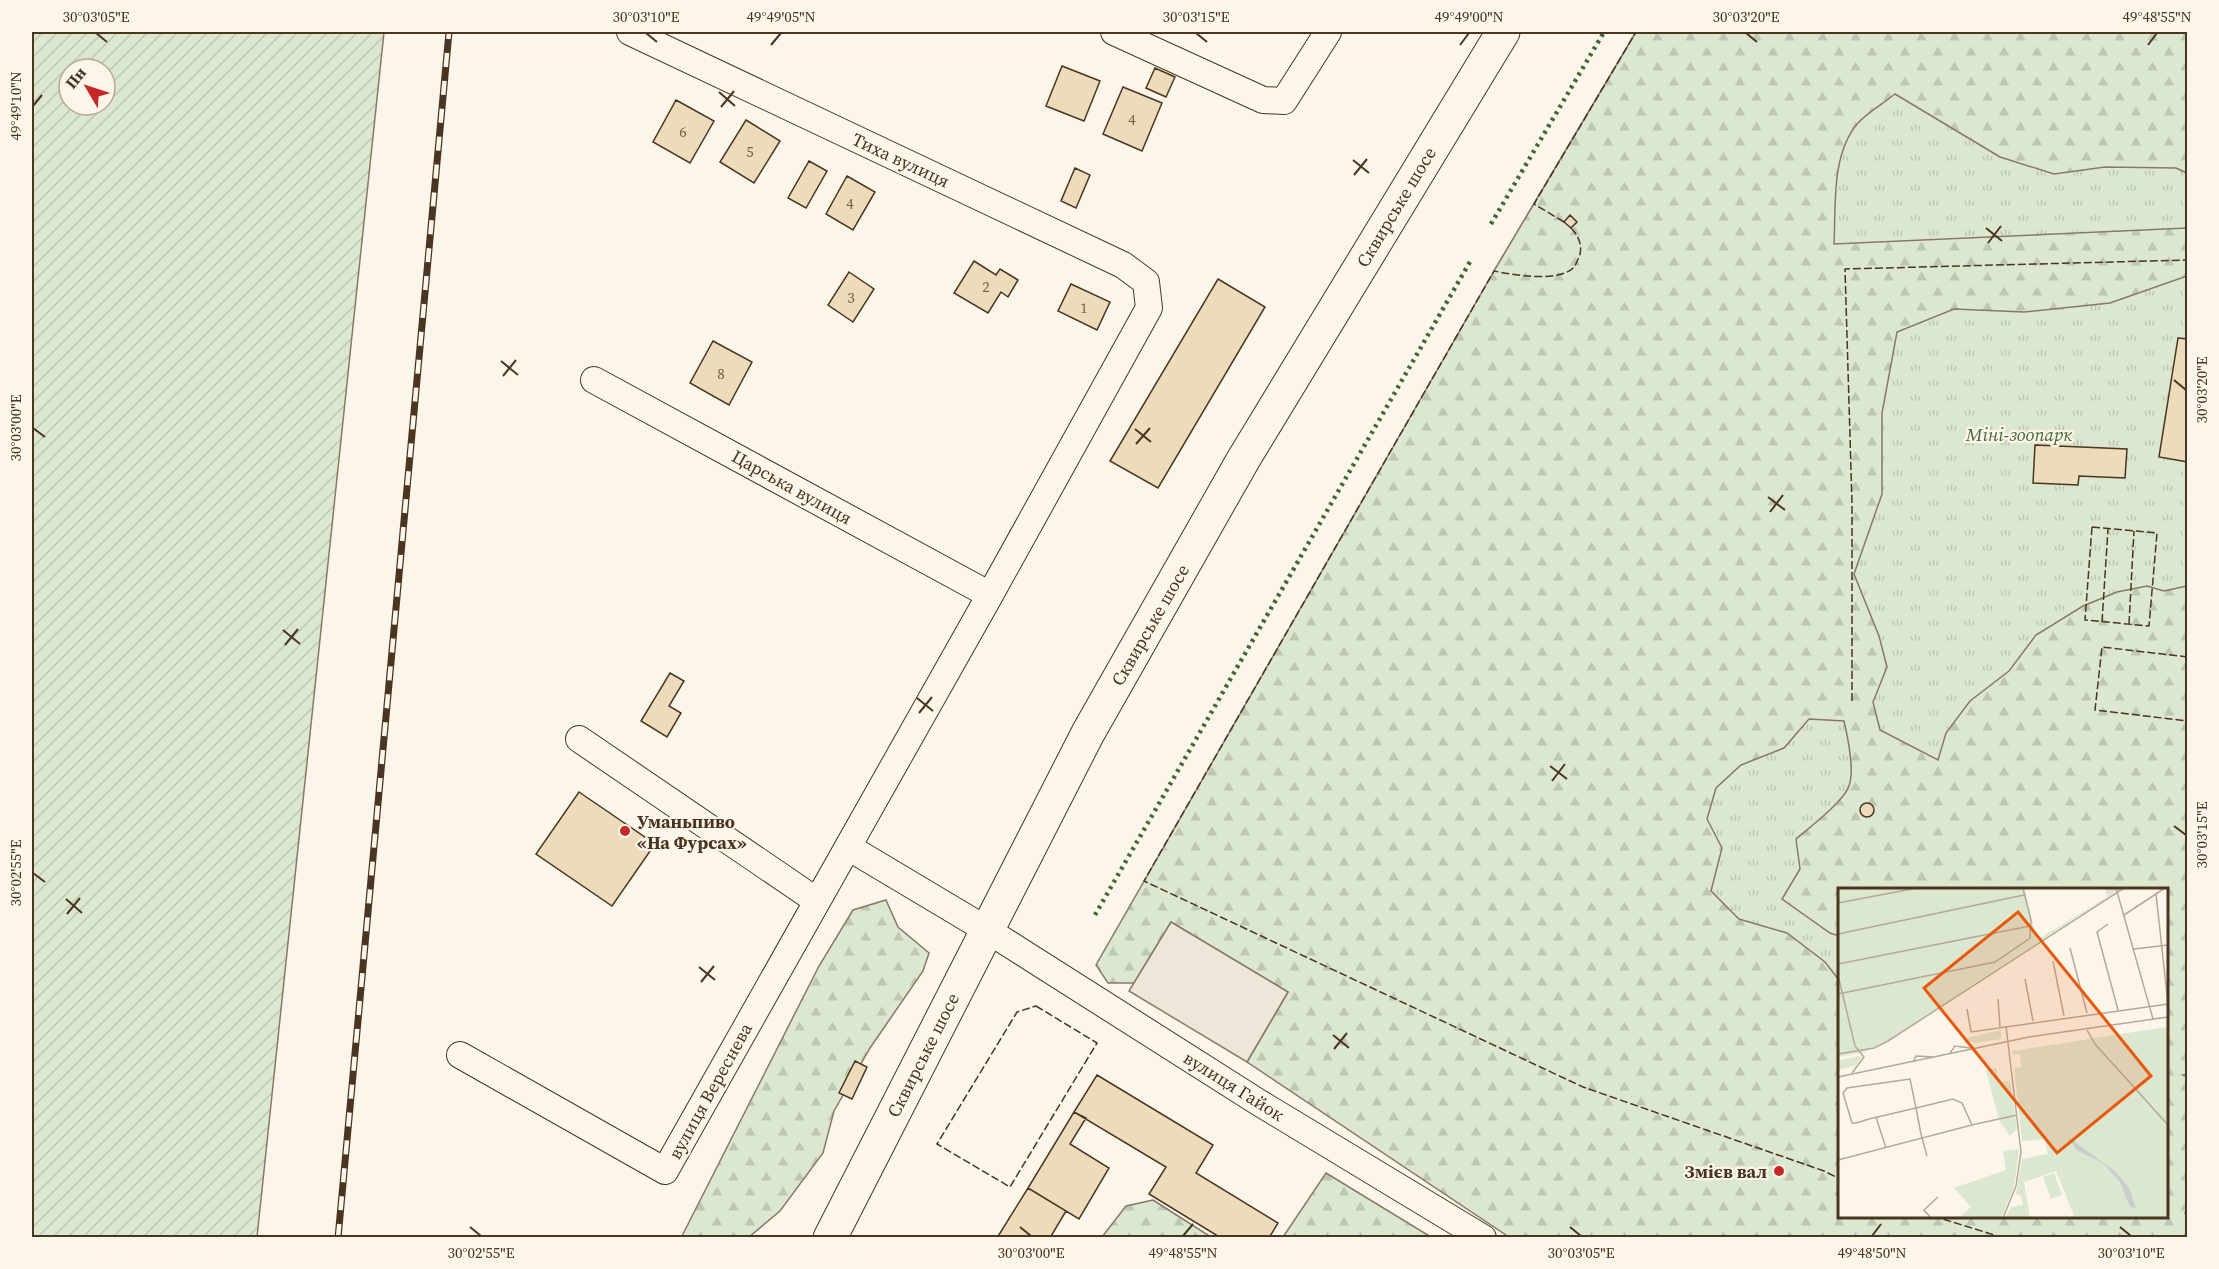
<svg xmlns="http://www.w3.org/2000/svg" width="2219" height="1269" font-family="'Source Serif 4',serif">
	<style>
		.grass { fill: url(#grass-tufts); stroke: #887966; stroke-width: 1.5 }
		.forest { fill: url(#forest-firs); stroke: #887966; stroke-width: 1.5; fill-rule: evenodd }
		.garden { fill: url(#garden-furrows); stroke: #887966; stroke-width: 1.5; fill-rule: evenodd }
		.parking { fill: #ede7d9; stroke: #887966; stroke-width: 1.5 }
		.building { fill: #ecdcbc; stroke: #4a3520; stroke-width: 1.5 }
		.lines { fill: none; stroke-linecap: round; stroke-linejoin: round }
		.minor-casing { stroke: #4a3520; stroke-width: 28 }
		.major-casing { stroke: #4a3520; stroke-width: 35 }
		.minor { stroke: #fbf6e9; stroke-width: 26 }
		.major { stroke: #fbf6e9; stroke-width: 33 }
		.rail-casing { stroke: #4a3520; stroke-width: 7 }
		.rail { stroke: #fbf6e9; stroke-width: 4.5; stroke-dasharray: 14; stroke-linecap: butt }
		.hedge { stroke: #436837; stroke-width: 4.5; stroke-dasharray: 3 4.5; stroke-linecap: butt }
		.fence { stroke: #4a3520; stroke-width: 1.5; stroke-dasharray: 8 3; stroke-linecap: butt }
		.ticks { fill: none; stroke: #4a3520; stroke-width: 2 }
		.poi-dot { fill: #c62828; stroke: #fbf6e9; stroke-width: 2 }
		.labels { text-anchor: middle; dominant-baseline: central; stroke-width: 4.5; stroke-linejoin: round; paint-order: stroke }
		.number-label { font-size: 15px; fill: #725f47 }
		.street-label { font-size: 18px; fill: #4a3520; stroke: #fbf6e9 }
		.park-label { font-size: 18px; font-style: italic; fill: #436837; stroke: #fbf6e9 }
		.poi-label { font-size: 18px; font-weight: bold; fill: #4a3520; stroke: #fbf6e9; text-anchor: start }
		.inset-road { fill: none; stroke: #b4a999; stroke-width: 1.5 }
		.view { fill: #e8590c; fill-opacity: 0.15; stroke: #e8590c; stroke-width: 3 }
		.inset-edge { fill: none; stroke: #4a3520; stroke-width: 3 }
		.neatline { fill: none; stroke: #4a3520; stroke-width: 2 }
		.ticks-label { font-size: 15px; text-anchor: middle; fill: #4a3520 }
	</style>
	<defs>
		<pattern id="grass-tufts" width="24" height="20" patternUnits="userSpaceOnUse" patternTransform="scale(1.5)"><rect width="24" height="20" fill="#dce7d0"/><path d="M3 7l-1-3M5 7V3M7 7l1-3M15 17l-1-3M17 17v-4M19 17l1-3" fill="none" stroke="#bec7b2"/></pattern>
		<pattern id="forest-firs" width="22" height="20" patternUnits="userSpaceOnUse" patternTransform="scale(1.5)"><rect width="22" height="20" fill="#dce7d0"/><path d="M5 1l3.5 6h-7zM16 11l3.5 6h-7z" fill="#bec7b2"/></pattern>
		<pattern id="garden-furrows" width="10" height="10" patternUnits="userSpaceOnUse" patternTransform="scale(1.5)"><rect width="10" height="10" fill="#dce7d0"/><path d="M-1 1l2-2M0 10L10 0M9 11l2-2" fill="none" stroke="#bec7b2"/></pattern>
	</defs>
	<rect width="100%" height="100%" fill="#fbf6e9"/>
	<path class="grass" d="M 1636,32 L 2187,32 L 2187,1237 L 2166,1216 L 2166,890 L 1840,890 L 1839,1179 L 1583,1087 L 1494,271 Z"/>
	<path class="forest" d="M 1636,32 L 2187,32 L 2187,173 L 2176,168 L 2105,167 L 2054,174 L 2000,157 L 1895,94 C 1884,103 1868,112 1858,123 C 1831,154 1836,205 1834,244 L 2187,228 L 2187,276 L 2110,303 L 2024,312 L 1954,309 L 1897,332 L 1882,413 L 1882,494 L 1854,574 L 1879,636 L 1887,667 L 1873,702 L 1880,730 L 1938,760 L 1946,733 L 1970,701 L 2009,671 L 2036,635 L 2083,606 L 2117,592 L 2147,586 L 2164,591 L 2187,586 L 2188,1074 L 2183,1075 L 2188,1077 L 2188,1208 L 2185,1213 L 2187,1216 L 2187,1237 L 1509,1237 L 1247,1062 L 1288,992 L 1171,922 L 1134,983 L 1108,983 L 1096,965 L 1494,271 ZM 1809,719 L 1844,721 C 1848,738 1855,769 1849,786 C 1844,801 1809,828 1796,839 L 1800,869 L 1782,899 L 1830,933 L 1839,936 L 1840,890 L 2166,890 L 2166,1216 L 1840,1216 L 1839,980 L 1825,962 L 1787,933 L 1739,919 L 1711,891 L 1722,848 L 1707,819 L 1716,788 L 1741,765 L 1784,748 Z
		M 886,900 L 898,927 L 929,953 L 923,971 L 870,1048 L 834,1111 L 823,1153 L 780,1211 L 749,1237 L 681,1238 L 819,966 L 853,910 Z
		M 1326,1173 L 1431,1237 L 1283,1237 Z
		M 1153,1200 L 1211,1237 L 1102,1237 L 1126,1206 Z"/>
	<path class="garden" d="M 32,32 L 384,32 L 257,1237 L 32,1237 ZM 69,69 L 105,69 L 105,105 L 69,105 Z"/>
	<path class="parking" d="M 1171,922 L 1288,992 L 1247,1062 L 1129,991 Z"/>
	<path class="building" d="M 1062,66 L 1100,81 L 1084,121 L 1046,106 Z
		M 1155,68 L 1175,77 L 1166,97 L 1146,88 Z
		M 1123,87 L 1162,103 L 1142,151 L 1103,134 Z
		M 676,100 L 714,121 L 690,163 L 653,142 Z
		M 746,120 L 780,141 L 754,183 L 720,162 Z
		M 809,161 L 827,171 L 806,208 L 788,198 Z
		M 1075,168 L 1090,175 L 1076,208 L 1061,201 Z
		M 847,176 L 875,192 L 853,230 L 826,214 Z
		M 1570,215 L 1577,222 L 1571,228 L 1564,222 Z
		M 974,261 L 996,275 L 1000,269 L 1018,280 L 1008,297 L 1001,292 L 988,313 L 954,293 Z
		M 849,272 L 874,289 L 853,322 L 828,305 Z
		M 1218,279 L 1265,307 L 1158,488 L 1110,461 Z
		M 1071,284 L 1110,302 L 1097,330 L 1058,311 Z
		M 2178,338 L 2188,339 L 2188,462 L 2159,457 Z
		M 713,341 L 752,362 L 729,405 L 690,383 Z
		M 2035,445 L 2127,449 L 2125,478 L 2079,476 L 2078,485 L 2033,483 Z
		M 670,673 L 684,681 L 669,706 L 681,713 L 667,737 L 641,721 Z
		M 579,792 L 655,844 L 612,906 L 536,854 Z
		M1860 810a7 7 0 1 1 14 0a7 7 0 1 1-14 0Z
		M 855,1061 L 867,1067 L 852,1099 L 839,1093 Z
		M 1097,1075 L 1213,1145 L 1196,1173 L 1278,1223 L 1269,1238 L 1221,1238 L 1149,1194 L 1166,1167 L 1074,1112 Z
		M 1074,1112 L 1086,1118 L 1070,1144 L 1109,1168 L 1079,1219 L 1028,1188 Z
		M 1028,1188 L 1066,1211 L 1050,1238 L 997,1238 Z"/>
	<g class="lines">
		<g class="minor-casing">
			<path id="minor" d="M 1114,32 L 1263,100 L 1284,101 L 1328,32
				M 594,380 L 990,595
				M 579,739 L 817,901
				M 848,847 L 987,930 L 1258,1102 L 1483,1238
				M 460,1055 L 665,1171 L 990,595 L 1149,308 L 1146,282 L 1123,265 L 630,32"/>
		</g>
		<g class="major-casing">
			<path id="major" d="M 830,1238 L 1088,733 L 1243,460 L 1503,32"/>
		</g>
		<use href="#minor" class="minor"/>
		<use href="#major" class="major"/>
		<g class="rail-casing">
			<path id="rail" d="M 338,1238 L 449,32"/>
		</g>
		<use href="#rail" class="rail"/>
		<path class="hedge" d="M 1491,224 L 1604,32
			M 1095,915 L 1471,260"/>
		<path class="fence" d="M 1564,222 L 1534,204 L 1636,32
			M 1571,228 C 1579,236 1584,248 1578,259 C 1577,261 1576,265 1574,267 C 1560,283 1513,275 1494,271 L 1144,881 L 1583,1087 L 1824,1171 L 1840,1179
			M 2092,527 L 2157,533 L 2149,626 L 2085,620 Z
			M 2102,622 L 2108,529
			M 2129,624 L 2134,531
			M 2188,657 L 2102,647 L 2095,710 L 2188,721
			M 1852,701 L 1852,503 L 1845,269 L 2188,260
			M 1036,1006 L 1097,1043 L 1010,1187 L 937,1144 L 1017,1012 Z
			M 1933,1216 L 2004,1238"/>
	</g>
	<path class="ticks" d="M 96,33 L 107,42M 646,33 L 657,42M 1196,33 L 1207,42M 1746,33 L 1757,42M 771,45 L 781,33M 1460,45 L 1469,33M 2148,45 L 2157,33M 719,92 L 735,106M 33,106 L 42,95M 721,107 L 734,91M 1353,160 L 1369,173M 1354,175 L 1367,159M 1986,228 L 2002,241M 1988,243 L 2001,226M 501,361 L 518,375M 503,376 L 516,360M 2174,380 L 2186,390M 33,428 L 45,437M 1135,429 L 1151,442M 1136,444 L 1150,428M 1768,497 L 1785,510M 1770,512 L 1783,495M 283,630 L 300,644M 285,645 L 298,629M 917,698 L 933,711M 919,713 L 932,697M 1550,766 L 1567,779M 1552,781 L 1565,764M 2174,826 L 2186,835M 33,873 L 45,882M 66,899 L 82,913M 67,914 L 80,898M 699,967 L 715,980M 701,982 L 714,966M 1333,1035 L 1349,1048M 1334,1049 L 1347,1033M 470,1227 L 481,1236M 1020,1227 L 1031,1236M 1570,1227 L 1581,1236M 2120,1227 L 2131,1236M 1183,1236 L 1193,1224M 1872,1236 L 1881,1224"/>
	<g class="poi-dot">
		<circle cx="625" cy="831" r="6"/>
		<circle cx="1779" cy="1171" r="6"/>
	</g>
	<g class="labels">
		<g class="number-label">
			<text x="1132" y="119">4</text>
			<text x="683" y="131">6</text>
			<text x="750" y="151">5</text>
			<text x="850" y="203">4</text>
			<text x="986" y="286">2</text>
			<text x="851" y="297">3</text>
			<text x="1084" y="307">1</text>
			<text x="721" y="373">8</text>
		</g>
		<g class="street-label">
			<text transform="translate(901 160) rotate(25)">Тиха вулиця</text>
			<text transform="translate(1396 207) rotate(-59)">Сквирське шосе</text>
			<text transform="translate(792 487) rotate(29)">Царська вулиця</text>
			<text transform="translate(1150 625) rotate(-60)">Сквирське шосе</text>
			<text transform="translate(923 1055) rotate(-63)">Сквирське шосе</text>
			<text transform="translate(1234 1086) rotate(32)">вулиця Гайок</text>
			<text transform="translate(710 1091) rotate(-61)">вулиця Вереснева</text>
		</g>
		<g class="park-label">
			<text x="2019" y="434">Міні-зоопарк</text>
		</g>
		<g class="poi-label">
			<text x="637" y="821">Уманьпиво<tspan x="637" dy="21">«На Фурсах»</tspan></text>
			<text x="1767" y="1171" text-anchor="end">Змієв вал</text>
		</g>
	</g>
	<g transform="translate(1838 888)">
		<rect width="330" height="330" fill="#fbf6e9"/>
		<path d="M 330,139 L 330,330 L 237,330 L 194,207 L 249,151 Z" fill="#dce7d0"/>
		<path d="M 330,139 L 330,171 L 318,173 L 324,219 L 330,218 L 330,250 L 324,245 L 313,259 L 316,264 L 330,259 L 330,330 L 305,327 L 305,330 L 237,330 L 218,283 L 186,294 L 192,330 L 167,330 L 173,319 L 185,317 L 183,308 L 178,306 L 184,271 L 210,266 L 207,251 L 184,253 L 176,180 L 183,179 L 182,166 L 175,167 L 174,163 ZM 279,170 L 286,170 L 290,187 L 298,195 L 297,203 L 272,174 ZM 269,185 L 292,204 L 292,212 L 271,224 L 255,213 L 240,213 L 238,207 L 248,196 ZM 227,199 L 237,204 L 220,210 L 220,216 L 236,235 L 221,244 L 216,204 ZM 298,218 L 323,240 L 310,255 L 305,255 L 295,233 L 288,226 ZM 232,251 L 277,283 L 291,300 L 292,319 L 278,289 L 262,272 L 238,262 ZM 223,258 L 232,265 L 250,317 L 246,323 L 238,319 L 231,304 L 221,272 ZM 163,142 L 163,151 L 137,155 L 125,151 ZM 20,168 L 24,169 L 17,178 L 0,182 L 0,173 ZM 158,180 L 161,194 L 172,193 L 179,241 L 172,248 L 161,232 L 148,182 ZM 181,261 L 176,299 L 163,330 L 121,330 L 133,319 L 116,300 L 168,282 L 165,263 Z" fill="#dce7d0" fill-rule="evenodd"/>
		<path d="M 0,0 L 186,0 L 199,52 L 269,9 L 267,0 L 283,0 L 54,150 L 27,164 L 0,169 Z" fill="#dce7d0"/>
		<path d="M 216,285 L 224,307 L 213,311 L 205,289 Z" fill="#dce7d0"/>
		<path d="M 231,250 L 277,283 L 291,300 L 298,320 L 292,319 L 282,294 L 265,275 L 238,262 Z" fill="#c9cecd"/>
		<path class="inset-road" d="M 278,0 L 315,131M 318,6 L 330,116M 0,15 L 79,0M 286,27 L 327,0M 270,36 L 259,44 L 280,122M 0,46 L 186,7M 232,60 L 249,125M 296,61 L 330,57M 215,73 L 226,128M 0,76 L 192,38M 0,87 L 17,158 L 26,169 L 14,185M 187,91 L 195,133M 0,106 L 157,74 L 192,50 L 193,32 L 185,0M 160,111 L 162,139M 129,121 L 133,144 L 330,116M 249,142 L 257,156 L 330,237M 112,165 L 117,158 L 132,160M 0,166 L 36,160 L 50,153 L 286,0M 75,174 L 78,168 L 96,169M 0,189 L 191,149 L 330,129M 38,229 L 48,260M 89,268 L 84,250 L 134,237M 0,272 L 84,250 L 83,246 L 78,220 L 72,191 L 9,200 L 5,205 L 14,235 L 18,235 L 31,231 L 78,220 L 115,211 L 124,215 L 134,237 L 179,227M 93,330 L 86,322 L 100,309M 165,330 L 178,298 L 183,264 L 168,138"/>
		<path class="view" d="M 180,24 L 313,188 L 219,265 L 86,100 Z"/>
		<rect width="330" height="330" class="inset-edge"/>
	</g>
	<rect width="2219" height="1269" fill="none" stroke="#fbf6e9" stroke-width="66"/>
	<g transform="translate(87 87) rotate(309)"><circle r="28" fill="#fbf6e9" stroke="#b4a999" stroke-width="1.5"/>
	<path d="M0-4.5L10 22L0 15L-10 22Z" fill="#c62828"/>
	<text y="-9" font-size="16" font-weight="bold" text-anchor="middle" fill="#4a3520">Пн</text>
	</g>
	<rect x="33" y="33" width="2153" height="1203" class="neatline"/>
	<g class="ticks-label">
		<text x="96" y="22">30°03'05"E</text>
		<text x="646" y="22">30°03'10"E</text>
		<text x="781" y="22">49°49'05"N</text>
		<text x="1196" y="22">30°03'15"E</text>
		<text x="1469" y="22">49°49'00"N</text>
		<text x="1746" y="22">30°03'20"E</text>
		<text x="2157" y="22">49°48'55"N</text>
		<text transform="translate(16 106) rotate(-90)" y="5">49°49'10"N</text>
		<text transform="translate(2202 390) rotate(-90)" y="5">30°03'20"E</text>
		<text transform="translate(16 428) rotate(-90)" y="5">30°03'00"E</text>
		<text transform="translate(2202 835) rotate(-90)" y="5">30°03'15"E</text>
		<text transform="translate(16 873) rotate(-90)" y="5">30°02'55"E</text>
		<text x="481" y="1258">30°02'55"E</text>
		<text x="1031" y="1258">30°03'00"E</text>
		<text x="1183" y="1258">49°48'55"N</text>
		<text x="1581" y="1258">30°03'05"E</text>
		<text x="1872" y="1258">49°48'50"N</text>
		<text x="2131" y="1258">30°03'10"E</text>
	</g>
</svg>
